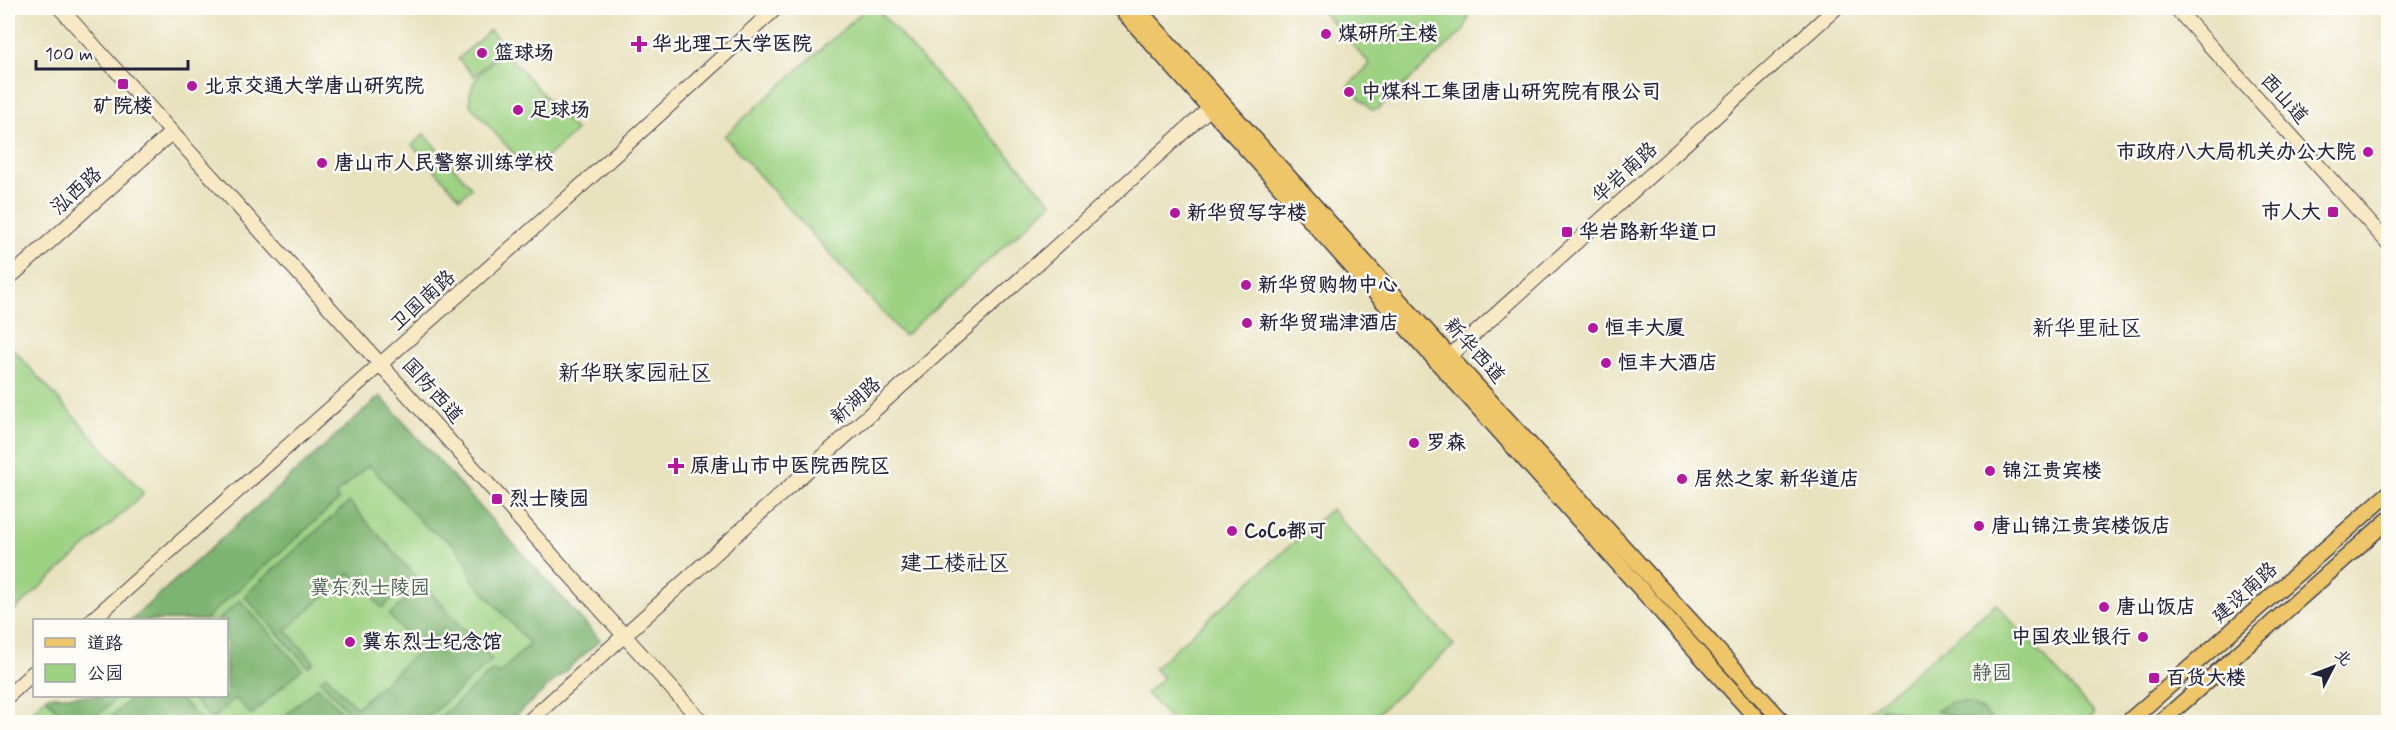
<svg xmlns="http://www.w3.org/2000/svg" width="2396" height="730" font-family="Mynerve,'LXGW WenKai TC',sans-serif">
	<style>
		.green { fill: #9ed283; stroke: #607a5f; stroke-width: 1.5 }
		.forest { fill: #7eb471; stroke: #506b56; stroke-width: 1.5 }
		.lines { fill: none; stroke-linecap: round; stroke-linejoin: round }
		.secondary-casing { stroke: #403f4f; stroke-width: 16 }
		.primary-casing { stroke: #403f4f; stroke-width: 18 }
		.secondary { stroke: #f8e8c3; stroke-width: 14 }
		.primary { stroke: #eec569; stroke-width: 15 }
		.poi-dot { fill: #b5179e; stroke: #fdfcf7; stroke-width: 2 }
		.labels { text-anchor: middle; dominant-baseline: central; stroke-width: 5; stroke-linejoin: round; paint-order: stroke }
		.poi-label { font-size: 20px; font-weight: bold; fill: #22223b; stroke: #fdfcf7; text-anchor: start }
		.street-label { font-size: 20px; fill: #22223b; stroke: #fdfcf7 }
		.park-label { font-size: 20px; fill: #4d6054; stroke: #fdfcf7 }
		.quarter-label { font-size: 22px; fill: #22223b; stroke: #fdfcf7 }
	</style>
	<rect width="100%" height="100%" fill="#fdfcf7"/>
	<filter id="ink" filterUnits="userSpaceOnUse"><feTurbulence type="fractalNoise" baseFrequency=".0167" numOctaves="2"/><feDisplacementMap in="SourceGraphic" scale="12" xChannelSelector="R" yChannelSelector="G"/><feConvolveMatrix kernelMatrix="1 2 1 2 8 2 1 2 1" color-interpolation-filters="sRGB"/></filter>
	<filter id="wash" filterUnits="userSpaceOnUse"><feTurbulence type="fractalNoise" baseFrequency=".008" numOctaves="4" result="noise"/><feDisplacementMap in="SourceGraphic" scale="24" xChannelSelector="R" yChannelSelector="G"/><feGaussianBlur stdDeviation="1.35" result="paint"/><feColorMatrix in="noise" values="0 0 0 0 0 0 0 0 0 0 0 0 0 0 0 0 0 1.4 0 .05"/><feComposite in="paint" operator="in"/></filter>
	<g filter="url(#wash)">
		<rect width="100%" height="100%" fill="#e9e2bf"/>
		<path class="green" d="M 867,8 L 876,8 L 1052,203 L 904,336 L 724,136 Z
			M 1319,8 L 1461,8 L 1469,16 L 1464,30 L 1378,109 L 1371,110 L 1348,86 L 1370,64 Z
			M 490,30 L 505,47 L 474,76 L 458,59 Z
			M 504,51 L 576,131 L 530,172 L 470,105 C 467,79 487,67 504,51 Z
			M 424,134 L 472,188 L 460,198 L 412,145 Z
			M 13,349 L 144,494 L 8,616 L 8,354 Z
			M 380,396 L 600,640 L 508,722 L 21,722 L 48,696 L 226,696 L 226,620 L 131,620 Z
			M 1331,509 L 1454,645 L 1368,722 L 1173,722 L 1146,693 L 1163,678 L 1154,668 Z
			M 1996,604 L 2095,714 L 2086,722 L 1856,722 Z"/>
		<path class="forest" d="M 380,396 L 600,640 L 508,722 L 435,722 L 493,670 L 498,674 L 530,644 L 472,579 L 467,562 L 453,543 L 427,528 L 369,465 L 335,495 L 339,500 L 204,620 L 131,620 Z
			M 349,502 L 416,577 L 382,608 L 350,573 L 286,630 L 314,662 L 308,667 L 244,596 Z
			M 423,584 L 492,660 L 423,722 L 358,722 L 320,680 L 326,675 L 356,708 L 420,650 L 389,615 Z
			M 240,600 L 302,669 L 251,715 L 235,698 L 212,720 L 190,696 L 226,696 L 226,620 L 218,620 Z
			M 318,686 L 351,722 L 278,722 Z
			M 48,696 L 119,696 L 89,722 L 68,722 L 46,698 Z
			M 134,696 L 178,696 L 202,722 L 105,722 Z
			M 1952,702 C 1970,700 1983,709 1994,722 L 1975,722 L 1936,711 Z
			M 1881,707 L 1905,712 L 1902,722 L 1874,722 L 1880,716 Z"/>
	</g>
	<g filter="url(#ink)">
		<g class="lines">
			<g class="secondary-casing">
				<path id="secondary" d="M 60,8 L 702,722
					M 2176,8 L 2388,243
					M 8,279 L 172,132
					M 1441,364 L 1836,8
					M 92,620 L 571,195 L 776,8
					M 8,696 L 34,672
					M 528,722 L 1209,109"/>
			</g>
			<g class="primary-casing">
				<path id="primary" d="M 1120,8 L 1760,722
					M 1137,8 L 1450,357 L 1783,722
					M 2128,722 L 2388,494
					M 2161,722 L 2388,520"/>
			</g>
			<use href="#secondary" class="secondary"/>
			<use href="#primary" class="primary"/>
		</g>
	</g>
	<g class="poi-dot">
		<circle cx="1326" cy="34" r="6"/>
		<path d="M636 35h6v6h6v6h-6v6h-6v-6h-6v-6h6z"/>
		<circle cx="482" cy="53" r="6"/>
		<rect x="117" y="78" width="12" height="12" rx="3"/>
		<circle cx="192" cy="86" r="6"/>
		<circle cx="1349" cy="92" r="6"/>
		<circle cx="518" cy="110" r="6"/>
		<circle cx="2368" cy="152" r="6"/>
		<circle cx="322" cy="163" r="6"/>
		<rect x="2327" y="206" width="12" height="12" rx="3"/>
		<circle cx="1175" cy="213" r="6"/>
		<rect x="1561" y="226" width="12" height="12" rx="3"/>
		<circle cx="1246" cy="285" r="6"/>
		<circle cx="1247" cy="323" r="6"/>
		<circle cx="1593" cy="328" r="6"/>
		<circle cx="1606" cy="363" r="6"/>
		<circle cx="1414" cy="443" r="6"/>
		<path d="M673 457h6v6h6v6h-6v6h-6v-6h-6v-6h6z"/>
		<circle cx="1990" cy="471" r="6"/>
		<circle cx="1682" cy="479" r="6"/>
		<rect x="491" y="493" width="12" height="12" rx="3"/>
		<circle cx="1979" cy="526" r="6"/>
		<circle cx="1232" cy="531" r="6"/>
		<circle cx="2104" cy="607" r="6"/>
		<circle cx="2143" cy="637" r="6"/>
		<circle cx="350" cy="642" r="6"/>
		<rect x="2148" y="672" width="12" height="12" rx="3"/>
	</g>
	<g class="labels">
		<g class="poi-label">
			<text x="1338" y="34">煤研所主楼</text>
			<text x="652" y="44">华北理工大学医院</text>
			<text x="494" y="53">篮球场</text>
			<text x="204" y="86">北京交通大学唐山研究院</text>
			<text x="1361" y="92">中煤科工集团唐山研究院有限公司</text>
			<text x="123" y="106" text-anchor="middle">矿院楼</text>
			<text x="530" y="110">足球场</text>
			<text x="2356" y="152" text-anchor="end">市政府八大局机关办公大院</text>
			<text x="334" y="163">唐山市人民警察训练学校</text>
			<text x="2321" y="212" text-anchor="end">市人大</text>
			<text x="1187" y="213">新华贸写字楼</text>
			<text x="1579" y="232">华岩路新华道口</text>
			<text x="1258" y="285">新华贸购物中心</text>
			<text x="1259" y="323">新华贸瑞津酒店</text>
			<text x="1605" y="328">恒丰大厦</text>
			<text x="1618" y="363">恒丰大酒店</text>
			<text x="1426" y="443">罗森</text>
			<text x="690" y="466">原唐山市中医院西院区</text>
			<text x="2002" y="471">锦江贵宾楼</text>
			<text x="1694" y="479">居然之家 新华道店</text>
			<text x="509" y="499">烈士陵园</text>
			<text x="1991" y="526">唐山锦江贵宾楼饭店</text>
			<text x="1244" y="531">CoCo都可</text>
			<text x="2116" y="607">唐山饭店</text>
			<text x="2131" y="637" text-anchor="end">中国农业银行</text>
			<text x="362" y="642">冀东烈士纪念馆</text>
			<text x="2166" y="678">百货大楼</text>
		</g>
		<g class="street-label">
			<text transform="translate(2284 99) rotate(48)">西山道</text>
			<text transform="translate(1625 173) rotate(-42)">华岩南路</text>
			<text transform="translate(77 191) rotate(-42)">泓西路</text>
			<text transform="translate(423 301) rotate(-42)">卫国南路</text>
			<text transform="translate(1474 351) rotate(48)">新华西道</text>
			<text transform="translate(432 391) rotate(48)">国防西道</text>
			<text transform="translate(856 401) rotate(-42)">新湖路</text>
			<text transform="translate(2245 593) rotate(-42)">建设南路</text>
		</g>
		<g class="park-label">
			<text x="370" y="588">冀东烈士陵园</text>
			<text x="1992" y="673">静园</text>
		</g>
		<g class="quarter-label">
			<text x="2087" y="329">新华里社区</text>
			<text x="635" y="374">新华联家园社区</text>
			<text x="955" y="564">建工楼社区</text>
		</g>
	</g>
	<rect width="2396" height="730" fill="none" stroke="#fdfcf7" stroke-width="30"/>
	<rect x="33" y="619" width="195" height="78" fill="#fdfcf7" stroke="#a5a5ac" stroke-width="1.5"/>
	<rect x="45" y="638" width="30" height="9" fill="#eec569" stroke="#a5a5ac" stroke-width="1.5"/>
	<text x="87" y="649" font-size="18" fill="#22223b">道路</text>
	<rect x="45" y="664" width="30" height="18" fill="#9ed283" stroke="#a5a5ac" stroke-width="1.5"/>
	<text x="87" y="679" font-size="18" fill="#22223b">公园</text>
	<g transform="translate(2333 667) rotate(48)" stroke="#fdfcf7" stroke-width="4.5" paint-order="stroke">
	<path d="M0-4.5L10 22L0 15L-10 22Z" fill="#22223b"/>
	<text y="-9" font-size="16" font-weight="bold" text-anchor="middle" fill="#22223b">北</text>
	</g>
	<path d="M36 60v9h152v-9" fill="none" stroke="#22223b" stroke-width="3"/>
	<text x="45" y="60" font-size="18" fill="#22223b" stroke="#fdfcf7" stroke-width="4.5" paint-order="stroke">100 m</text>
</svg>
